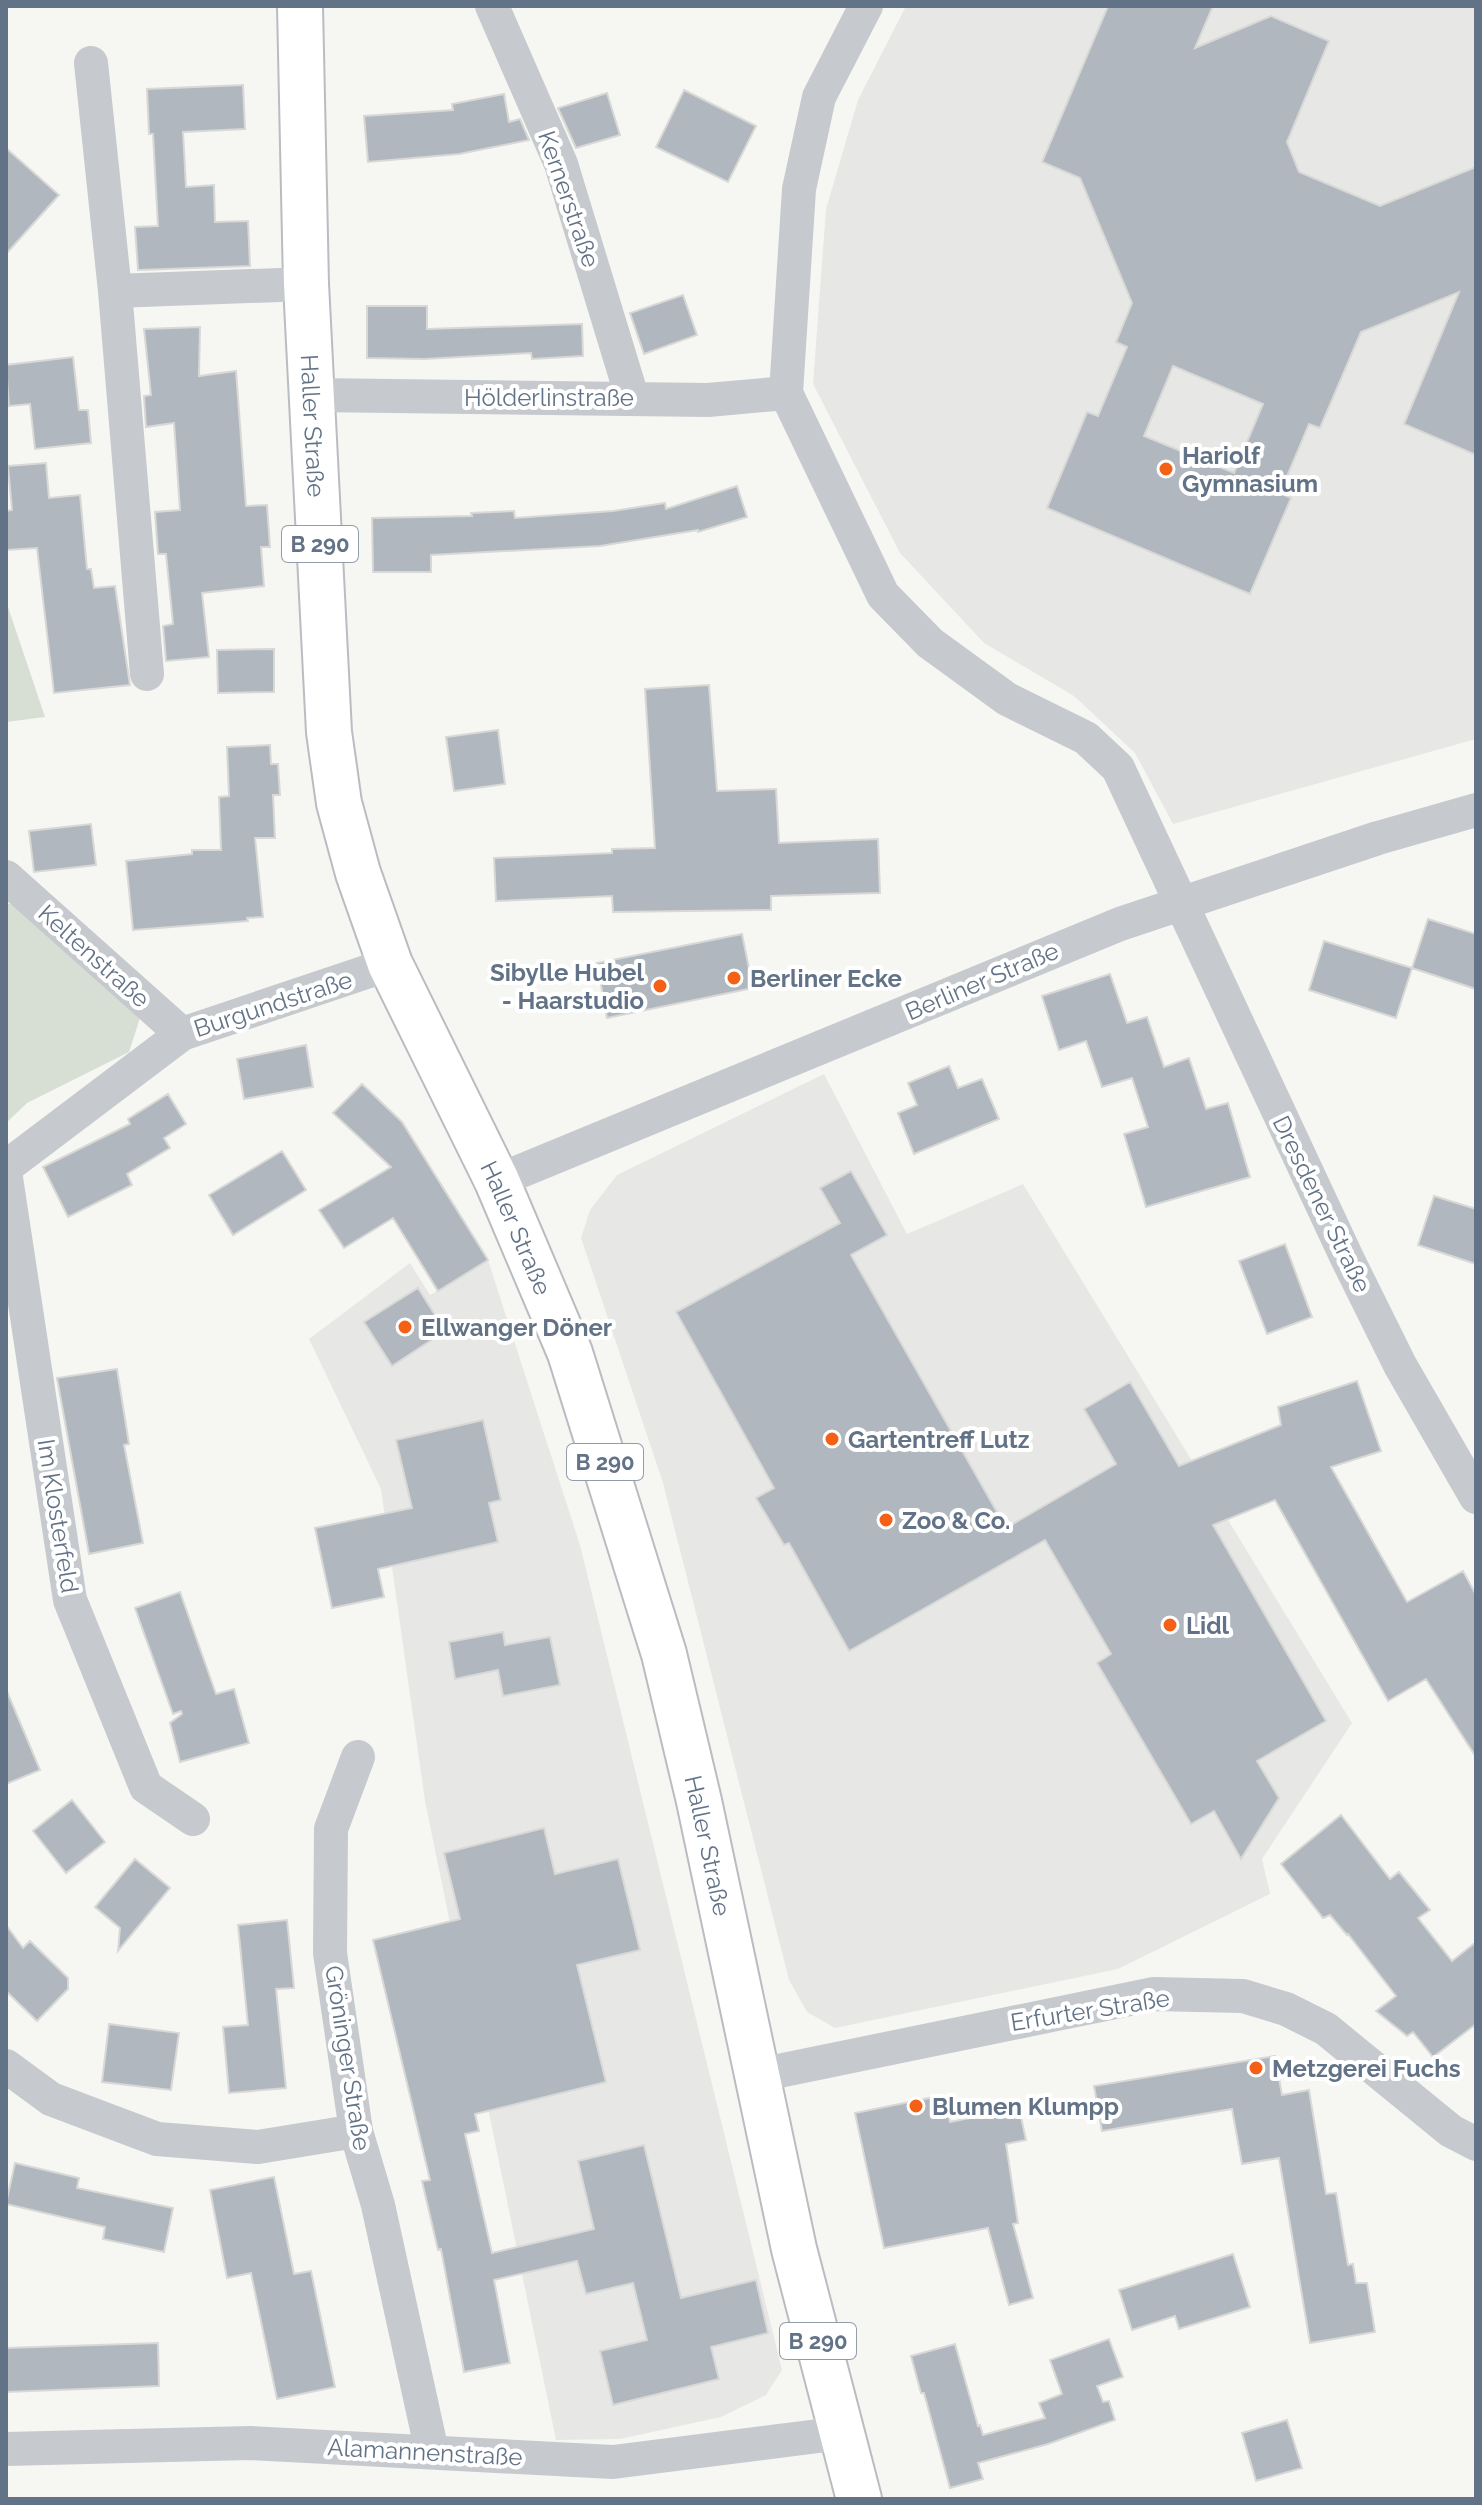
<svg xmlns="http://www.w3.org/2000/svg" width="1482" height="2505" font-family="Raleway,sans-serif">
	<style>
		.built { fill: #e7e8e6 }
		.green { fill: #d7dfd4 }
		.building { fill: #b0b7be; stroke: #d8d8d6; stroke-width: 2; fill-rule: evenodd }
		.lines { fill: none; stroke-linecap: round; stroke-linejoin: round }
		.major-casing { stroke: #b9bcc1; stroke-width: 48 }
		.minor { stroke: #c6c9cd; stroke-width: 34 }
		.major { stroke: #fff; stroke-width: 44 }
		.poi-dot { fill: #f46116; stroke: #fff; stroke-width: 3 }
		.labels { text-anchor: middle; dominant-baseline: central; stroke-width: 8; stroke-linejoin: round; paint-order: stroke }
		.shield { fill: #fff; stroke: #929dab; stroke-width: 2 }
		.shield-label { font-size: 22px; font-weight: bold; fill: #637387 }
		.street-label { font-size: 24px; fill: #637387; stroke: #fff }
		.poi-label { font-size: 24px; font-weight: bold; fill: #637387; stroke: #fff; text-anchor: start }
	</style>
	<rect width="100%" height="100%" fill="#f6f7f3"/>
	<path class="built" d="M 906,6 L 1476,6 L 1476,739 L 1173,824 L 1135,753 L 1074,696 L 984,643 L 900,553 L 813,384 L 826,209 L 858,100 Z
		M 824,1074 L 907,1234 L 1023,1184 L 1352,1723 L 1262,1859 L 1270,1894 L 1118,1969 L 835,2028 L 807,2012 L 789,1980 L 663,1483 L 581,1238 L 590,1210 L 617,1175 Z
		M 488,1260 L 580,1545 L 782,2370 L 766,2395 L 721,2417 L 620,2439 L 556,2440 L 425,1801 L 381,1489 L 309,1339 L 410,1263 L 430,1295 Z"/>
	<path class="green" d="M 6,601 L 45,717 L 6,722 Z
		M 6,903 L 14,905 L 140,1018 L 129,1052 L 27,1103 L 6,1123 Z"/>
	<path class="building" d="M 1108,6 L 1213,6 L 1195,48 L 1271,16 L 1329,41 L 1287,142 L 1299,172 L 1380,206 L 1476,167 L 1476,455 L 1404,424 L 1459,292 L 1361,332 L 1320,428 L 1309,424 L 1280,493 L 1291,498 L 1250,594 L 1047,508 L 1087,412 L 1098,416 L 1127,347 L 1116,342 L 1132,303 L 1080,178 L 1042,162 ZM 1173,366 L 1263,404 L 1234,473 L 1144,436 Z
		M 243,85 L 245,129 L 183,132 L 186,187 L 214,185 L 215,222 L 248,221 L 250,266 L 138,270 L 135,227 L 158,226 L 153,134 L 149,134 L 147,89 Z
		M 684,90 L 756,126 L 728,182 L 656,147 Z
		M 607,93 L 620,135 L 576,148 L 558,108 Z
		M 504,94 L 509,122 L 520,119 L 529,140 L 459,154 L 368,162 L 364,116 L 453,110 L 452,104 Z
		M 6,148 L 59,195 L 6,254 Z
		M 683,295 L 697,335 L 644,354 L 630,313 Z
		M 367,306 L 427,306 L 427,329 L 582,324 L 583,356 L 532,359 L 531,353 L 424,359 L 367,358 Z
		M 200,327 L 199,376 L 236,371 L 246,506 L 267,505 L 270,547 L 261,547 L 264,586 L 202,593 L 209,657 L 166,661 L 163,626 L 173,624 L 166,554 L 158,554 L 155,512 L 180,510 L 174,423 L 146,427 L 144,396 L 151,395 L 144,329 Z
		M 73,357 L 79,410 L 88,410 L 91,443 L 35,449 L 30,404 L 9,406 L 6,365 Z
		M 46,463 L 49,498 L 80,495 L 87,569 L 91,569 L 94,588 L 115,586 L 130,685 L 54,693 L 37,548 L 6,550 L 6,511 L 12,510 L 8,466 Z
		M 737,486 L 747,517 L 698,532 L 698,530 L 600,546 L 431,555 L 431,572 L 373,572 L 372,518 L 472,516 L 471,513 L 514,511 L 515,518 L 613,511 L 665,503 L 666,509 Z
		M 274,649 L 274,692 L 218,693 L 217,650 Z
		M 709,685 L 717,791 L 776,789 L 779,843 L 878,839 L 880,893 L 771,896 L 771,910 L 613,912 L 612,896 L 496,901 L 494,858 L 612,853 L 612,849 L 655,848 L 645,689 Z
		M 498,730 L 505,784 L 454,791 L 446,737 Z
		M 270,745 L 271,764 L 278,764 L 280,795 L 273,795 L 275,838 L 255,838 L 263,917 L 247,918 L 248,921 L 133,930 L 126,861 L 192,854 L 192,850 L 221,850 L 219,797 L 229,796 L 227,747 Z
		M 91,824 L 96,865 L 34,872 L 29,831 Z
		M 1428,919 L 1476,934 L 1476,989 L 1412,968 Z
		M 742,934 L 753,988 L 607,1018 L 597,963 Z
		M 1324,941 L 1412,968 L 1396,1018 L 1309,990 Z
		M 1110,974 L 1127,1023 L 1147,1017 L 1164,1067 L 1189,1058 L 1206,1109 L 1228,1103 L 1250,1177 L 1146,1207 L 1124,1134 L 1148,1127 L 1132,1078 L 1102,1087 L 1086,1041 L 1059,1050 L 1042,996 Z
		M 306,1045 L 313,1087 L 244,1099 L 237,1059 Z
		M 949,1066 L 958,1088 L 982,1079 L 999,1119 L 914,1154 L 898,1113 L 917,1105 L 908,1083 Z
		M 362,1084 L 402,1122 L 488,1260 L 438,1291 L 393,1218 L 344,1248 L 319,1210 L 391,1167 L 333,1113 Z
		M 168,1094 L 186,1124 L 164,1138 L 170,1148 L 127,1174 L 132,1185 L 68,1217 L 43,1167 L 130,1124 L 128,1119 Z
		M 282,1151 L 306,1190 L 233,1235 L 209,1195 Z
		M 851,1171 L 887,1235 L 851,1255 L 1006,1528 L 1116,1464 L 1084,1409 L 1130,1382 L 1179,1466 L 1281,1425 L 1278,1407 L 1357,1381 L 1381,1451 L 1331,1467 L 1407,1602 L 1463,1571 L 1476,1595 L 1476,1757 L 1426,1679 L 1388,1701 L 1275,1500 L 1213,1525 L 1326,1721 L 1257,1761 L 1279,1798 L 1241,1859 L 1214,1811 L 1191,1824 L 1097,1663 L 1111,1654 L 1045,1540 L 849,1651 L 789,1543 L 784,1545 L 756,1498 L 774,1488 L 676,1312 L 840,1223 L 820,1188 Z
		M 1434,1196 L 1476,1209 L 1476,1264 L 1418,1245 Z
		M 1285,1244 L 1312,1317 L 1267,1334 L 1239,1261 Z
		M 418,1288 L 445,1331 L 392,1366 L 364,1322 Z
		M 117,1369 L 129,1444 L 124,1445 L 143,1543 L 89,1554 L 57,1378 Z
		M 483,1420 L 501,1500 L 489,1503 L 498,1542 L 378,1569 L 384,1597 L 332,1608 L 315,1528 L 412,1508 L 396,1440 Z
		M 180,1592 L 216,1694 L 234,1689 L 249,1743 L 180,1762 L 170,1723 L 182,1714 L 181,1711 L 173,1714 L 135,1608 Z
		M 503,1632 L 505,1645 L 550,1637 L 560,1685 L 503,1696 L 498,1670 L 455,1679 L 449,1642 Z
		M 6,1689 L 40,1770 L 6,1784 Z
		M 72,1800 L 105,1842 L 66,1873 L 33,1831 Z
		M 1341,1815 L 1390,1879 L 1399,1872 L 1430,1910 L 1418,1918 L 1452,1961 L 1476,1942 L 1476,2024 L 1433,2057 L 1413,2032 L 1407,2036 L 1376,2011 L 1396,1996 L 1348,1934 L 1347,1935 L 1330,1915 L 1323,1918 L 1281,1864 Z
		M 544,1828 L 555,1874 L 618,1859 L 640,1950 L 577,1965 L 606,2082 L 475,2114 L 479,2131 L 465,2134 L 492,2253 L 594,2229 L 578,2161 L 644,2145 L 681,2298 L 756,2280 L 768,2333 L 711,2347 L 719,2379 L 613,2405 L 600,2351 L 647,2340 L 633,2283 L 586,2294 L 577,2261 L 494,2280 L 510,2363 L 464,2372 L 441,2249 L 438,2250 L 422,2181 L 430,2180 L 373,1940 L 460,1919 L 444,1853 Z
		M 135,1859 L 170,1888 L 118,1951 L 120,1928 L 95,1907 Z
		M 287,1920 L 294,1988 L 276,1989 L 286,2088 L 229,2093 L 223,2027 L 248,2025 L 238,1925 Z
		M 6,1925 L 23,1948 L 30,1941 L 68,1978 L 68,1989 L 37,2021 L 6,1991 Z
		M 109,2024 L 179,2033 L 171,2090 L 102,2082 Z
		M 1275,2056 L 1282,2095 L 1309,2090 L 1326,2194 L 1336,2193 L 1348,2265 L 1353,2264 L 1356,2283 L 1367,2283 L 1375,2332 L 1310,2343 L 1279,2158 L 1242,2164 L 1232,2109 L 1102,2131 L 1094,2086 Z
		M 944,2095 L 950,2122 L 1019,2108 L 1026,2140 L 1006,2144 L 1018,2223 L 1013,2224 L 1033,2298 L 1009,2305 L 988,2228 L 884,2248 L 855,2113 Z
		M 15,2163 L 79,2178 L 77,2188 L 173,2208 L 164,2252 L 103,2239 L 105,2227 L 6,2204 Z
		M 274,2177 L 294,2274 L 311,2271 L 335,2387 L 277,2399 L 251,2273 L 227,2278 L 210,2190 Z
		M 1233,2254 L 1250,2307 L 1179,2329 L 1175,2316 L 1132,2330 L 1119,2290 Z
		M 1109,2339 L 1123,2377 L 1097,2386 L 1103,2402 L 1109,2401 L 1115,2420 L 1048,2444 L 978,2463 L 983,2479 L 950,2488 L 924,2393 L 921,2393 L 911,2356 L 955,2344 L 978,2426 L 980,2425 L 983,2435 L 1045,2418 L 1039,2403 L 1062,2394 L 1050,2360 Z
		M 158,2343 L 159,2386 L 6,2392 L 6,2348 Z
		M 1287,2420 L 1302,2468 L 1256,2481 L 1242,2433 Z"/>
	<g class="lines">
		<g class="major-casing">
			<g id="major">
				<path id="s1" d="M 300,6 L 306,284 L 329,732 L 339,803 L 358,873 L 390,964 L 497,1181 L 570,1353 L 664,1654 L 699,1801 L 794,2249 L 859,2499"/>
			</g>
		</g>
		<path class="minor" d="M 492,6 L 561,164 L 632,397
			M 866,6 L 819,97 L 799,189 L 786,393 L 883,595 L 930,643 L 1007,699 L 1086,738 L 1118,768 L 1347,1258 L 1400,1365 L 1476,1497
			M 91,63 L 115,291 L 306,284
			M 115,291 L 147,674
			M 313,395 L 708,400 L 786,393
			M 6,877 L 182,1034
			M 6,1167 L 182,1034 L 390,964
			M 6,1178 L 70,1600 L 146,1787 L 193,1819
			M 497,1181 L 1120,924 L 1378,838 L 1476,810
			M 358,1757 L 331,1829 L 330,1953 L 356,2131 L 378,2205 L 432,2452
			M 6,2066 L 51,2099 L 157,2139 L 258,2147 L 356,2131
			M 759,2075 L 1154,1994 L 1243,1996 L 1286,2009 L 1326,2029 L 1451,2131 L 1476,2144
			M 6,2449 L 250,2443 L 613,2462 L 842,2433"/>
		<use href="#major" class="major"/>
	</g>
	<g class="poi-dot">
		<circle cx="1166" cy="469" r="8"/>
		<circle cx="734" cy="978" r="8"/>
		<circle cx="660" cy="986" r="8"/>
		<circle cx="405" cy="1327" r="8"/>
		<circle cx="832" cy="1439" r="8"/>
		<circle cx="886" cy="1520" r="8"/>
		<circle cx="1170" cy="1625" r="8"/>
		<circle cx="1256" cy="2068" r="8"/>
		<circle cx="916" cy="2106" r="8"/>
	</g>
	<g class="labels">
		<g class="shield">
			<rect x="282" y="526" width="76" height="36" rx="6"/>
			<rect x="567" y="1444" width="76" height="36" rx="6"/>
			<rect x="780" y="2323" width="76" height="36" rx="6"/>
		</g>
		<g class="shield-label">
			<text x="320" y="544">B 290</text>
			<text x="605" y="1462">B 290</text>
			<text x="818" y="2341">B 290</text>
		</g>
		<g class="street-label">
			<text transform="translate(569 199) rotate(71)">Kernerstraße</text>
			<text x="549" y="397">Hölderlinstraße</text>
			<text stroke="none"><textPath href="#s1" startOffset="420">Haller Straße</textPath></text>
			<text transform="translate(94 956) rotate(42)">Keltenstraße</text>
			<text transform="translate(982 981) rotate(-23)">Berliner Straße</text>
			<text transform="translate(273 1004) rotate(-18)">Burgundstraße</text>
			<text transform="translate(1322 1204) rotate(64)">Dresdener Straße</text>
			<text stroke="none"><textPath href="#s1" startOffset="1260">Haller Straße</textPath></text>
			<text transform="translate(58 1516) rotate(81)">Im Klosterfeld</text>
			<text stroke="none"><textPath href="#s1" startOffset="1908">Haller Straße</textPath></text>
			<text transform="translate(1090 2010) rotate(-9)">Erfurter Straße</text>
			<text transform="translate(348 2058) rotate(81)">Gröninger Straße</text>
			<text transform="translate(425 2452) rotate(3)">Alamannenstraße</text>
		</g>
		<g class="poi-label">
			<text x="1182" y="455">Hariolf<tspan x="1182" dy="28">Gymnasium</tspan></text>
			<text x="644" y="972" text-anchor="end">Sibylle Hubel<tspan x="644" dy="28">- Haarstudio</tspan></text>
			<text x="750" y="978">Berliner Ecke</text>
			<text x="421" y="1327">Ellwanger Döner</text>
			<text x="848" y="1439">Gartentreff Lutz</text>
			<text x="902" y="1520">Zoo &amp; Co.</text>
			<text x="1186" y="1625">Lidl</text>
			<text x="1272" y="2068">Metzgerei Fuchs</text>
			<text x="932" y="2106">Blumen Klumpp</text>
		</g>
	</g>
	<rect width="1482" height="2505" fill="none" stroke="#637387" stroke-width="16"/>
</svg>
